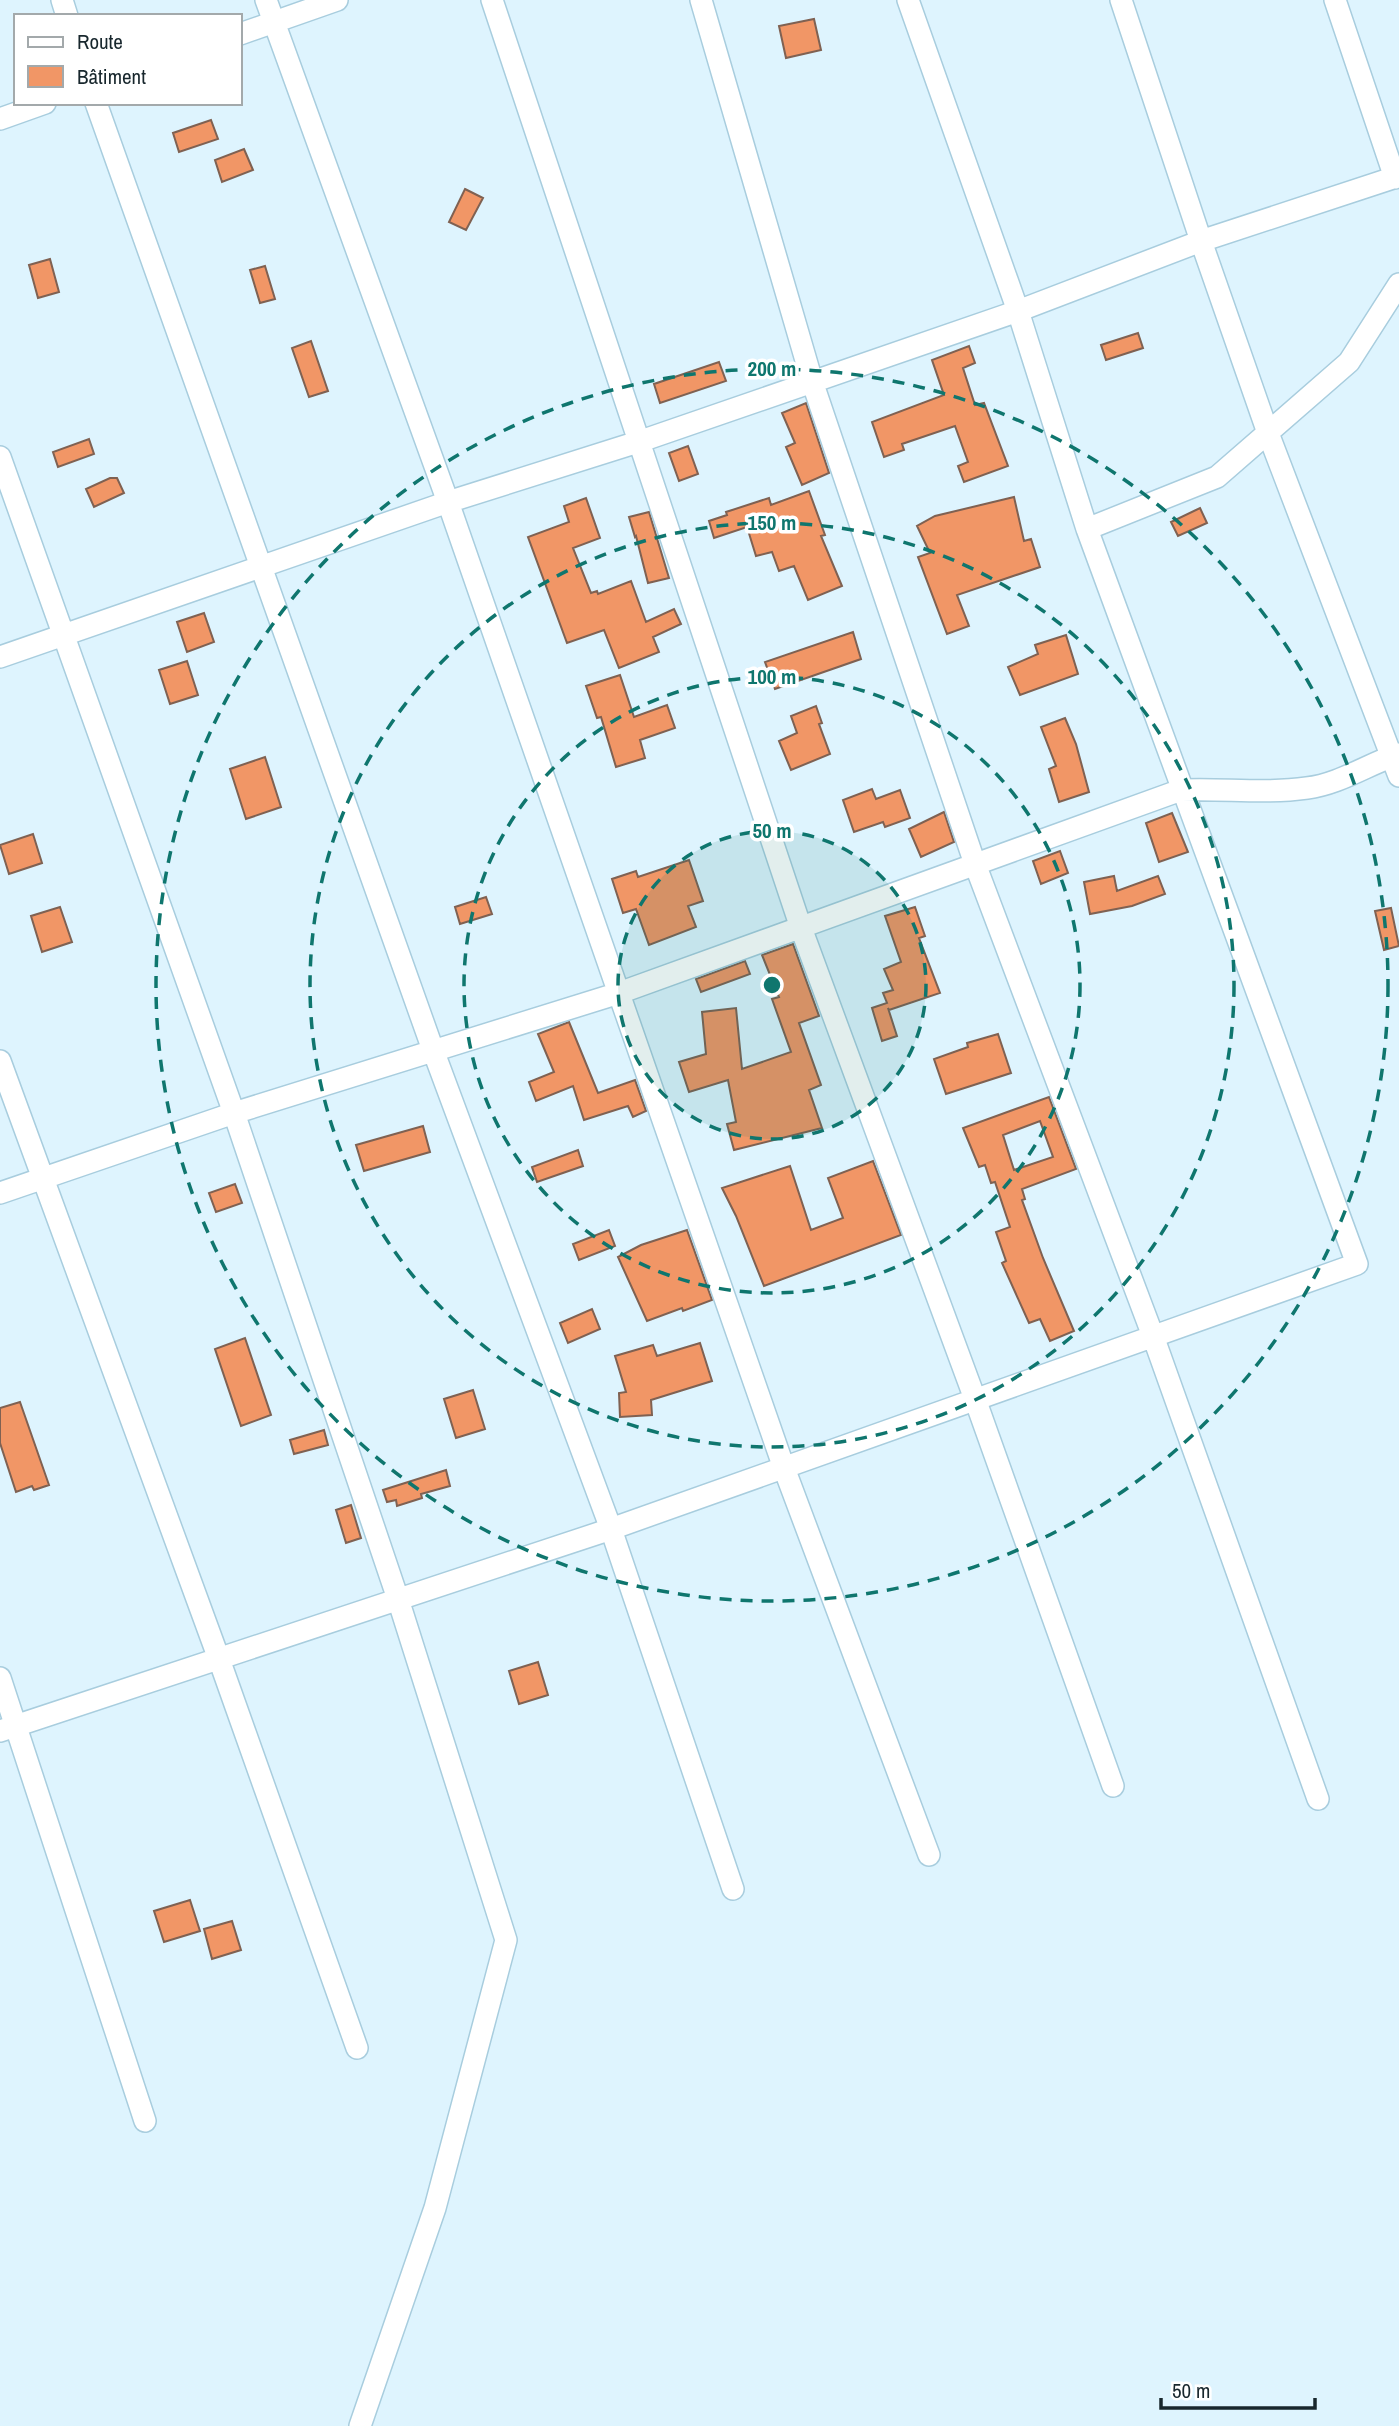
<svg xmlns="http://www.w3.org/2000/svg" width="1399" height="2426" font-family="'Archivo Narrow',sans-serif">
	<style>
		.building { fill: #f19666; stroke: #7f6152; stroke-width: 2; fill-rule: evenodd }
		.lines { fill: none; stroke-linecap: round; stroke-linejoin: round }
		.street-casing { stroke: #a8cdde; stroke-width: 24 }
		.street { stroke: #fff; stroke-width: 21 }
		.ring { fill: none; stroke: #0f766e; stroke-width: 3.5; stroke-dasharray: 12 9 }
		.centre { fill: #0f766e; stroke: #fff; stroke-width: 3.5 }
		.ring-label { font-size: 21px; text-anchor: middle; font-weight: bold; fill: #0f766e; stroke: #fff; stroke-width: 7; stroke-linejoin: round; paint-order: stroke }
	</style>
	<rect width="100%" height="100%" fill="#def4fe"/>
	<path class="building" d="M 814,19 L 821,50 L 786,58 L 779,26 Z
		M 211,120 L 218,139 L 179,152 L 173,133 Z
		M 244,149 L 253,170 L 222,182 L 215,160 Z
		M 465,189 L 483,198 L 466,230 L 449,222 Z
		M 50,259 L 59,292 L 38,298 L 29,265 Z
		M 265,266 L 275,299 L 260,303 L 250,270 Z
		M 1138,333 L 1143,348 L 1106,360 L 1101,345 Z
		M 311,341 L 328,391 L 309,397 L 292,348 Z
		M 969,346 L 975,363 L 963,368 L 975,405 L 984,403 L 1008,466 L 964,482 L 958,466 L 968,462 L 955,426 L 902,444 L 904,450 L 884,457 L 872,422 L 944,395 L 932,360 Z
		M 719,362 L 726,381 L 660,403 L 654,384 Z
		M 806,403 L 829,473 L 802,485 L 786,447 L 795,443 L 782,413 Z
		M 89,439 L 94,454 L 58,467 L 53,452 Z
		M 688,446 L 698,474 L 679,481 L 669,453 Z
		M 110,478 L 117,478 L 124,493 L 94,507 L 86,489 Z
		M 809,491 L 825,535 L 821,536 L 842,586 L 808,600 L 794,566 L 779,571 L 772,552 L 756,556 L 747,527 L 714,538 L 709,521 L 727,515 L 726,512 L 769,498 L 771,505 Z
		M 1014,497 L 1024,541 L 1031,539 L 1040,567 L 957,595 L 969,626 L 947,634 L 918,557 L 930,553 L 917,526 L 935,516 Z
		M 586,498 L 600,538 L 573,548 L 591,593 L 597,591 L 598,594 L 631,581 L 646,622 L 674,609 L 681,624 L 653,637 L 659,652 L 619,668 L 604,630 L 567,643 L 528,537 L 569,522 L 564,506 Z
		M 1200,508 L 1207,523 L 1178,536 L 1171,522 Z
		M 649,512 L 669,578 L 648,583 L 636,536 L 635,537 L 629,517 Z
		M 204,613 L 214,642 L 187,652 L 177,622 Z
		M 853,632 L 861,659 L 775,689 L 765,662 Z
		M 1066,635 L 1078,674 L 1020,695 L 1008,667 L 1038,654 L 1035,645 Z
		M 187,661 L 198,695 L 170,704 L 159,670 Z
		M 620,675 L 634,717 L 667,705 L 675,728 L 640,740 L 645,758 L 616,767 L 601,717 L 597,718 L 586,686 Z
		M 816,706 L 822,723 L 819,724 L 830,754 L 791,770 L 779,741 L 797,733 L 791,716 Z
		M 1065,718 L 1076,744 L 1089,792 L 1059,802 L 1049,769 L 1056,766 L 1041,727 Z
		M 265,757 L 281,807 L 246,819 L 230,769 Z
		M 872,789 L 876,799 L 900,790 L 910,818 L 885,827 L 883,822 L 854,832 L 843,800 Z
		M 944,812 L 954,842 L 921,857 L 909,829 Z
		M 1172,813 L 1188,852 L 1159,862 L 1146,823 Z
		M 33,834 L 42,863 L 9,874 L 0,845 Z
		M 1060,851 L 1068,873 L 1041,884 L 1033,861 Z
		M 689,860 L 703,901 L 688,906 L 696,927 L 649,945 L 636,909 L 623,913 L 612,879 L 636,871 L 638,877 Z
		M 1114,876 L 1117,891 L 1158,876 L 1165,894 L 1132,906 L 1090,914 L 1084,882 Z
		M 486,897 L 492,914 L 460,924 L 455,907 Z
		M 60,907 L 72,942 L 42,952 L 31,916 Z
		M 915,907 L 925,936 L 919,938 L 940,993 L 889,1010 L 888,1008 L 897,1036 L 882,1041 L 872,1008 L 887,1003 L 883,993 L 893,990 L 884,969 L 901,962 L 885,916 Z
		M 1391,908 L 1399,946 L 1384,950 L 1375,911 Z
		M 793,944 L 819,1016 L 799,1023 L 821,1085 L 809,1090 L 822,1128 L 734,1150 L 727,1124 L 736,1122 L 728,1080 L 689,1092 L 679,1062 L 706,1054 L 702,1012 L 736,1008 L 742,1069 L 791,1052 L 772,999 L 779,997 L 762,955 Z
		M 745,961 L 750,974 L 701,992 L 696,979 Z
		M 569,1022 L 598,1093 L 635,1080 L 646,1111 L 633,1117 L 628,1106 L 584,1120 L 573,1086 L 536,1101 L 529,1082 L 554,1072 L 538,1034 Z
		M 998,1034 L 1011,1073 L 946,1094 L 934,1059 L 968,1047 L 967,1043 Z
		M 1049,1097 L 1076,1169 L 1022,1189 L 1025,1199 L 1022,1200 L 1043,1258 L 1074,1331 L 1050,1341 L 1040,1319 L 1029,1323 L 1002,1263 L 1006,1261 L 996,1232 L 1010,1227 L 995,1182 L 991,1183 L 985,1165 L 979,1167 L 963,1128 ZM 1040,1121 L 1053,1157 L 1014,1170 L 1003,1135 Z
		M 423,1126 L 430,1152 L 364,1171 L 356,1145 Z
		M 578,1150 L 583,1166 L 537,1182 L 532,1167 Z
		M 873,1161 L 901,1235 L 764,1286 L 736,1216 L 722,1188 L 790,1166 L 811,1230 L 843,1218 L 828,1178 Z
		M 235,1184 L 242,1203 L 216,1212 L 209,1193 Z
		M 609,1230 L 615,1246 L 579,1260 L 573,1244 Z
		M 687,1230 L 712,1300 L 683,1311 L 682,1308 L 647,1321 L 618,1257 L 641,1245 Z
		M 592,1309 L 600,1329 L 568,1343 L 560,1323 Z
		M 245,1338 L 271,1415 L 241,1426 L 215,1349 Z
		M 700,1343 L 712,1381 L 651,1400 L 652,1415 L 620,1417 L 619,1393 L 626,1392 L 615,1356 L 653,1345 L 657,1356 Z
		M 473,1390 L 485,1429 L 456,1438 L 444,1399 Z
		M 20,1402 L 49,1485 L 34,1490 L 32,1486 L 16,1492 L 0,1443 L 0,1408 Z
		M 324,1430 L 328,1445 L 294,1454 L 290,1440 Z
		M 446,1470 L 450,1486 L 421,1494 L 422,1498 L 397,1506 L 396,1500 L 387,1502 L 383,1490 Z
		M 351,1505 L 361,1538 L 346,1543 L 336,1510 Z
		M 538,1662 L 548,1695 L 519,1704 L 509,1671 Z
		M 190,1900 L 200,1931 L 164,1942 L 154,1911 Z
		M 232,1921 L 241,1950 L 212,1959 L 204,1929 Z"/>
	<g class="lines">
		<g class="street-casing">
			<path id="street" d="M 62,0 L 67,16
				M 266,0 L 448,502 L 784,1468 L 929,1855
				M 492,0 L 801,928 L 975,1399 L 1113,1786
				M 701,0 L 812,381 L 975,864 L 1153,1336 L 1318,1799
				M 1121,0 L 1201,241 L 1268,433 L 1399,776
				M 1335,0 L 1395,178
				M 240,34 L 337,0
				M 96,103 L 433,1050 L 611,1529 L 733,1889
				M 0,119 L 45,103
				M 0,457 L 234,1113 L 398,1599 L 506,1940 L 435,2208 L 360,2426
				M 1087,529 L 1217,477 L 1349,362 L 1399,284
				M 0,657 L 448,502 L 641,441 L 1018,311 L 1201,241 L 1399,176
				M 0,1061 L 219,1659 L 357,2048
				M 0,1193 L 234,1113 L 619,993 L 1181,790 C 1223,788 1265,794 1307,788 C 1340,784 1368,764 1399,754
				M 0,1678 L 145,2121
				M 0,1731 L 611,1529 L 1357,1264 L 1087,529 L 1018,311 L 908,0"/>
		</g>
		<use href="#street" class="street"/>
	</g>
	<circle cx="772" cy="985" r="154" fill="#0f766e" fill-opacity=".12"/>
	<g class="ring">
		<circle cx="772" cy="985" r="154"/>
		<circle cx="772" cy="985" r="308"/>
		<circle cx="772" cy="985" r="462"/>
		<circle cx="772" cy="985" r="616"/>
	</g>
	<circle cx="772" cy="985" r="10" class="centre"/>
	<g class="ring-label">
		<text x="772" y="376">200 m</text>
		<text x="772" y="530">150 m</text>
		<text x="772" y="684">100 m</text>
		<text x="772" y="838">50 m</text>
	</g>
	<rect x="14" y="14" width="228" height="91" fill="#ffffff" stroke="#a3a9ab" stroke-width="2"/>
	<rect x="28" y="37" width="35" height="10" fill="#ffffff" stroke="#a3a9ab" stroke-width="2"/>
	<text x="77" y="49" font-size="21" fill="#18272d">Route</text>
	<rect x="28" y="66" width="35" height="21" fill="#f19666" stroke="#a3a9ab" stroke-width="2"/>
	<text x="77" y="84" font-size="21" fill="#18272d">Bâtiment</text>
	<path d="M1161 2398v10h154v-10" fill="none" stroke="#18272d" stroke-width="3.5"/>
	<text x="1172" y="2398" font-size="21" fill="#18272d" stroke="#ffffff" stroke-width="5" paint-order="stroke">50 m</text>
</svg>
